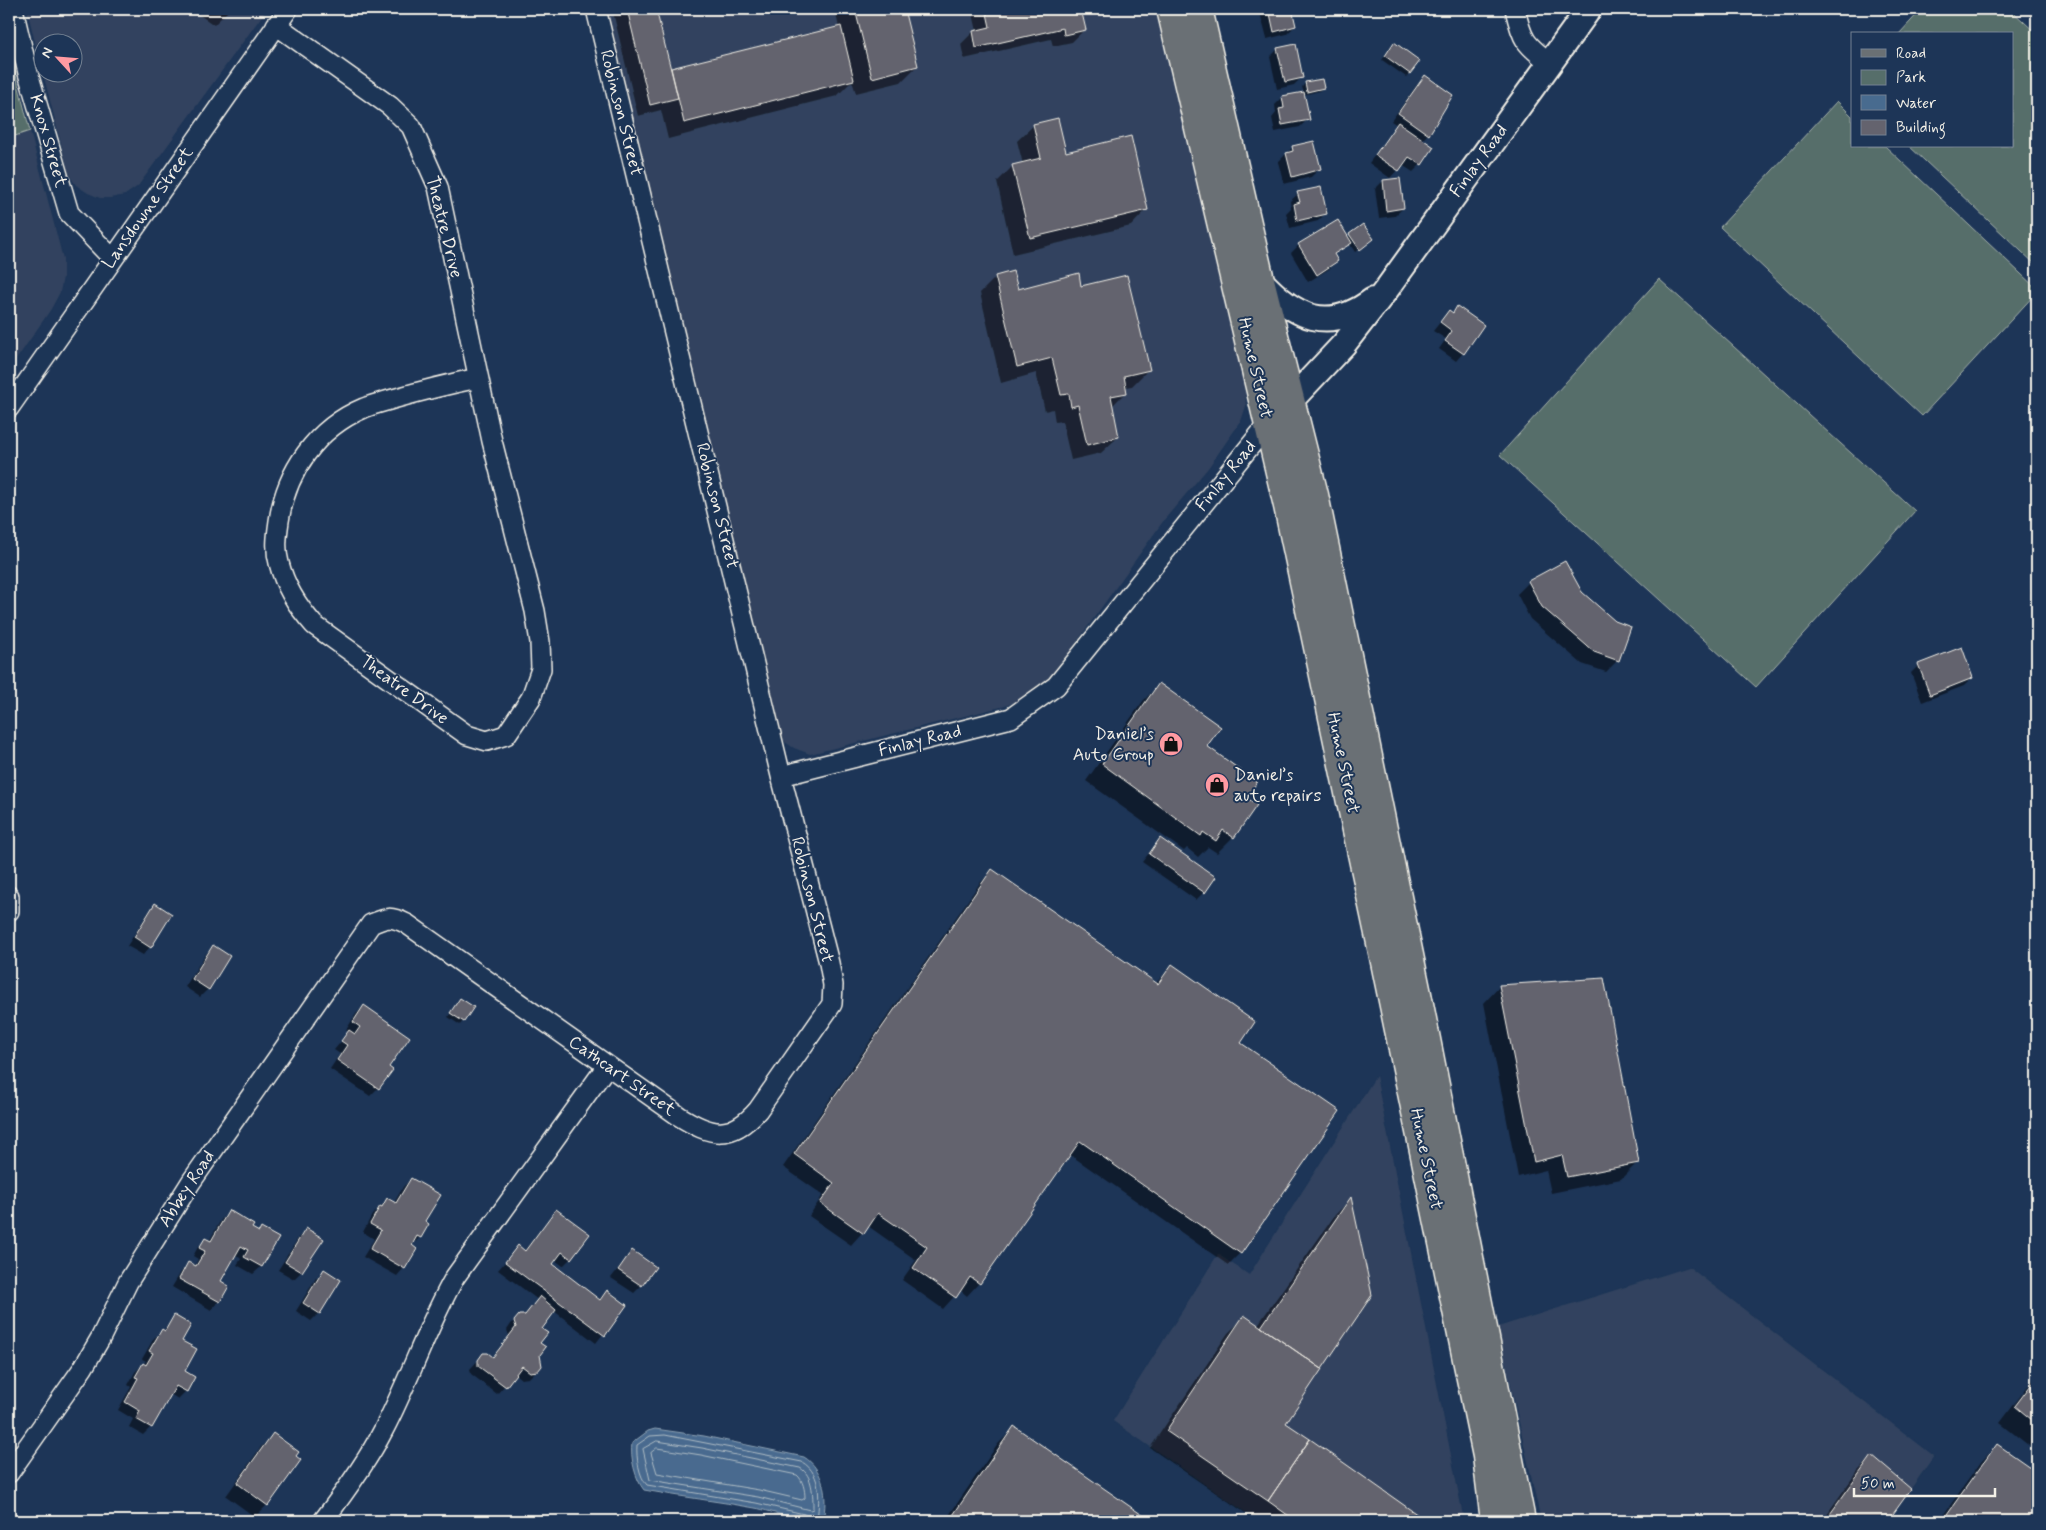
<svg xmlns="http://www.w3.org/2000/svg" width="2046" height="1530" font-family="Mynerve,sans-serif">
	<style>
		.built { fill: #32435e }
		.green { fill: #566e6a; stroke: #a5b0a9 }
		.water { fill: #486b8f; stroke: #8da1b3 }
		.shadow { fill: #0007 }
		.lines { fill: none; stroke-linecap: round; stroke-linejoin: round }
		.shore { stroke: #afbbc4; stroke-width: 1 }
		.building { fill: #64636e; stroke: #f4f1e8 }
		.minor-casing { stroke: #f4f1e8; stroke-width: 22 }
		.tertiary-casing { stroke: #f4f1e8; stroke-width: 28 }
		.primary-casing { stroke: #f4f1e8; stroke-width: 31 }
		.minor { stroke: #1d3557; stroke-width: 19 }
		.tertiary { stroke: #1d3557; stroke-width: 24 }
		.primary { stroke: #6a7074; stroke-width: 28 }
		.labels { text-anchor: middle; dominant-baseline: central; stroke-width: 4; stroke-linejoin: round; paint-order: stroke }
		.street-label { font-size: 18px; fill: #f4f1e8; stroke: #1d3557 }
		.poi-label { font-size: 18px; fill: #f4f1e8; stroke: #1d3557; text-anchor: end }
	</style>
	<rect width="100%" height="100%" fill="#1d3557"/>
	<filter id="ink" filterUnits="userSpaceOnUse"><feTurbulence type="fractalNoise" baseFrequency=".02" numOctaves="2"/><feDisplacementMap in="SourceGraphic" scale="10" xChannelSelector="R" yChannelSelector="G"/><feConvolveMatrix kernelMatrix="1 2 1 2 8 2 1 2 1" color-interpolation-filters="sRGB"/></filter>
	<g filter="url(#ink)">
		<path class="built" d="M 27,9 L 267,9 L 138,186 L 125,195 L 110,198 L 100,198 L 88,193 L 76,185 L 69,175 L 43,73 L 72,72 L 72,42 L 42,42 L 42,71 Z
			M 602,9 L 1155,9 L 1245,390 L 1246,406 L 1241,421 L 1208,468 L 1164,520 L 1051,678 L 1031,696 L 1005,706 L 810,754 L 794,748 L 785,742 L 782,737 Z
			M 30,131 L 63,259 L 63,277 L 60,292 L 51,309 L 9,370 L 9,138 Z
			M 1376,1076 L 1464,1521 L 1258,1521 L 1113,1421 L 1218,1254 L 1249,1275 Z
			M 1689,1267 L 1934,1456 L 1888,1521 L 1541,1521 L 1498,1327 Z"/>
		<path class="green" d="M 1922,9 L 2010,9 L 2037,34 L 2037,266 L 1909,146 L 2012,146 L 2012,34 L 1899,34 Z
			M 9,48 L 30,131 L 9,138 Z
			M 1837,101 L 1852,116 L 1852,146 L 1885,146 L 2037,289 L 2037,292 L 1922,416 L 1720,227 Z
			M 1659,279 L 1915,511 L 1756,687 L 1500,455 Z"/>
		<path class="water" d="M 655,1429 L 704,1436 L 804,1457 C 824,1469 828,1498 823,1519 C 806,1525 773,1511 755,1508 C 718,1501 681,1497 644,1490 C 635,1479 630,1457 632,1443 L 648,1431 Z"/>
		<path class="shadow" d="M 191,9 L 230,9 L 214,25 Z
			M 616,9 L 655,9 L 670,71 L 839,28 L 835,9 L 903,9 L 917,66 L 901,82 L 856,93 L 852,81 L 837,96 L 668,139 L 661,110 L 638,116 L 613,12 Z
			M 978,9 L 1080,9 L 1084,30 L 1072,42 L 1053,46 L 1051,39 L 964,59 L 961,44 L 973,32 L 977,31 L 973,14 Z
			M 1264,9 L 1291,9 L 1295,26 L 1287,34 L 1267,39 L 1260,13 Z
			M 1391,47 L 1410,73 L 1406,77 L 1382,60 Z
			M 1278,49 L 1302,77 L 1294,85 L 1277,89 L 1270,57 Z
			M 1425,77 L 1428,134 L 1422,140 L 1432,147 L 1421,164 L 1413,172 L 1402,165 L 1390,178 L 1369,163 L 1397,125 L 1391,121 L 1417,85 Z
			M 1306,83 L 1323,88 L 1319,91 L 1303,95 L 1308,119 L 1300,127 L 1275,132 L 1272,118 L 1276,113 L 1275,105 L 1283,97 L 1304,93 L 1302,87 Z
			M 1034,125 L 1066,153 L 1147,209 L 1131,226 L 1013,254 L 997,182 L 1013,166 L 1023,164 L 1017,141 Z
			M 1313,142 L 1319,169 L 1311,177 L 1284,184 L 1278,162 L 1292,148 Z
			M 1383,181 L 1403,208 L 1395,216 L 1379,218 L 1375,189 Z
			M 1298,194 L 1326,213 L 1318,221 L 1290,228 L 1286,213 L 1291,208 L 1290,201 Z
			M 1337,221 L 1347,238 L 1363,226 L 1369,243 L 1355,252 L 1349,243 L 1333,256 L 1337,261 L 1329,269 L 1308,282 L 1291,253 L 1299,245 Z
			M 996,277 L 1148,370 L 1132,386 L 1125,387 L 1126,392 L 1111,407 L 1118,437 L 1101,453 L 1071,460 L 1062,421 L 1055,422 L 1053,409 L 1045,411 L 1036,373 L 1001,383 L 980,293 Z
			M 1457,308 L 1463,353 L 1456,361 L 1439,349 L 1446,339 L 1433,331 L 1449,311 L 1452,314 Z
			M 2037,581 L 2037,597 L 2030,592 Z
			M 1529,582 L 1581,593 L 1618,660 L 1606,672 L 1582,664 L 1530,619 L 1517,594 Z
			M 1919,665 L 1972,678 L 1964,686 L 1922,702 L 1911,673 Z
			M 1159,685 L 1245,798 L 1233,837 L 1217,853 L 1208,847 L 1198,857 L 1187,848 L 1184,851 L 1086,781 L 1143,701 Z
			M 1160,839 L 1204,892 L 1196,900 L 1142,862 Z
			M 992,871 L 1155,984 L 1172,966 L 1239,1043 L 1240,1253 L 1228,1265 L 1069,1154 L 979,1283 L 967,1296 L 960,1290 L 943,1309 L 902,1280 L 916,1260 L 868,1226 L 851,1245 L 809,1216 L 823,1195 L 783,1167 L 980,883 Z
			M 156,905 L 150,947 L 143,955 L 127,946 L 148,913 Z
			M 213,947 L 208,989 L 200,997 L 185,987 L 205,955 Z
			M 1500,986 L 1637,1163 L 1621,1179 L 1551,1193 L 1546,1170 L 1518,1177 L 1484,1003 Z
			M 460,999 L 463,1021 L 460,1025 L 448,1017 Z
			M 364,1006 L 388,1068 L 378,1088 L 370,1096 L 330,1069 L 340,1054 L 334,1050 L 349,1032 L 346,1030 L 356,1014 Z
			M 411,1179 L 423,1222 L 427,1224 L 420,1237 L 411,1246 L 404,1268 L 397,1276 L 363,1257 L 374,1239 L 363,1232 L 372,1215 L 387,1200 L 394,1203 L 403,1187 Z
			M 1351,1199 L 1284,1423 L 1416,1516 L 1418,1521 L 1257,1521 L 1150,1448 L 1228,1333 L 1245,1317 L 1257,1326 L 1335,1215 Z
			M 556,1210 L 571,1258 L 563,1266 L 555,1260 L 551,1265 L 598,1300 L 607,1291 L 626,1305 L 596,1343 L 554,1311 L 540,1329 L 537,1370 L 529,1378 L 521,1379 L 515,1374 L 497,1394 L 471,1374 L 470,1369 L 484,1354 L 492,1358 L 509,1336 L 507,1330 L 511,1324 L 519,1316 L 524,1316 L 538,1300 L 498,1270 L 518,1247 L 524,1251 Z
			M 229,1212 L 258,1233 L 277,1239 L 261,1267 L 253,1274 L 237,1265 L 241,1259 L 235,1254 L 219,1282 L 227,1287 L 218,1302 L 211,1310 L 172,1287 L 181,1272 L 189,1264 L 194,1267 L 198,1259 L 193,1256 L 198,1247 L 206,1240 L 209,1241 L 221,1220 Z
			M 307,1229 L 301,1272 L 294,1279 L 278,1270 L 299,1237 Z
			M 632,1251 L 641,1286 L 634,1293 L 611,1278 Z
			M 324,1271 L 319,1313 L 311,1321 L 296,1311 L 316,1278 Z
			M 175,1317 L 180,1341 L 183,1372 L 193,1378 L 186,1391 L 178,1399 L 170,1394 L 151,1427 L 143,1435 L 129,1427 L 133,1419 L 118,1410 L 131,1387 L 128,1385 L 135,1372 L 146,1361 L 142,1359 L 154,1338 L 163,1331 Z
			M 2037,1374 L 2037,1452 L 2000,1423 Z
			M 1014,1428 L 1149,1521 L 945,1521 L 998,1444 Z
			M 273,1435 L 300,1460 L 267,1505 L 255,1517 L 226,1496 L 261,1447 Z
			M 1997,1445 L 2037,1473 L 2037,1521 L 1939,1521 L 1981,1462 Z
			M 1872,1457 L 1909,1489 L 1887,1521 L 1822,1521 L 1856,1473 Z"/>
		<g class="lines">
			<path class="shore" d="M 657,1441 L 702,1448 L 800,1468 C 813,1475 813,1495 813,1509 L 810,1510 L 758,1497 L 650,1480 L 643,1449 Z
				M 657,1448 L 701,1455 L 797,1475 C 803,1480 805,1490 805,1498 L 802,1500 L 759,1490 L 657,1473 L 651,1453 Z
				M 808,1521 L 808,1517 L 804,1514 L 756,1503 L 647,1485 C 639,1477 636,1457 637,1445 L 650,1436 L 665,1435 L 802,1462 C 823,1474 819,1502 817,1521"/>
		</g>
		<path class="building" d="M 627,9 L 656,9 L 678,98 L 650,105 Z
			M 855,9 L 904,9 L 918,66 L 872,78 Z
			M 986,9 L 1081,9 L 1086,30 L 1064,35 L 1063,28 L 976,48 L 973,31 L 990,27 Z
			M 1269,9 L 1292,9 L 1296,26 L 1274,32 Z
			M 841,26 L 854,80 L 684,123 L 671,68 Z
			M 1394,42 L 1420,61 L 1410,74 L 1385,56 Z
			M 1296,44 L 1303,78 L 1285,82 L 1277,48 Z
			M 1425,75 L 1453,95 L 1429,135 L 1398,113 Z
			M 1322,79 L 1324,88 L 1307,92 L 1305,82 Z
			M 1304,92 L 1310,120 L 1282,125 L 1279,109 L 1284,108 L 1282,96 Z
			M 1058,118 L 1066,152 L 1131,136 L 1148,210 L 1030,238 L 1012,165 L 1041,158 L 1033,124 Z
			M 1398,122 L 1434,147 L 1422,165 L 1409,157 L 1399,171 L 1375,155 Z
			M 1314,141 L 1321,169 L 1292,177 L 1286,153 L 1293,151 L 1292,146 Z
			M 1400,178 L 1404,208 L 1386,211 L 1383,180 Z
			M 1321,187 L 1327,214 L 1297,221 L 1294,204 L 1300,202 L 1297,192 Z
			M 1338,220 L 1352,243 L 1334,254 L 1338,261 L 1317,275 L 1298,244 Z
			M 1363,224 L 1374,239 L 1360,250 L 1349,234 Z
			M 1013,271 L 1018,289 L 1079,273 L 1081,286 L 1127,275 L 1150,370 L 1124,376 L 1127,393 L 1111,396 L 1119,437 L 1087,445 L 1078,405 L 1071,407 L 1069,394 L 1061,395 L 1052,358 L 1017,367 L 995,276 Z
			M 1457,306 L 1484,325 L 1464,354 L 1445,341 L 1452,331 L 1440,322 L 1449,310 L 1453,313 Z
			M 1565,561 L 1582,592 L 1615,621 L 1631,627 L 1619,661 L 1594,652 L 1542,607 L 1528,581 Z
			M 1962,647 L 1973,678 L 1930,695 L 1918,664 Z
			M 1159,683 L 1221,727 L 1207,746 L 1257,782 L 1247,798 L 1257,805 L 1234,838 L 1223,830 L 1216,841 L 1203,832 L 1201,836 L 1102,764 Z
			M 1160,838 L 1216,877 L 1205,893 L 1149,854 Z
			M 992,869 L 1158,984 L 1172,964 L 1255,1022 L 1241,1043 L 1340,1111 L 1241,1254 L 1080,1141 L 980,1284 L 970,1277 L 956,1298 L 913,1268 L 927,1247 L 878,1213 L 864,1234 L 820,1203 L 834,1183 L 794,1154 Z
			M 155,903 L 172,914 L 151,948 L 134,937 Z
			M 213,945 L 230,956 L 209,990 L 192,979 Z
			M 1604,978 L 1639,1163 L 1567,1177 L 1562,1155 L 1534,1162 L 1499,985 Z
			M 460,998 L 474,1007 L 464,1022 L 450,1013 Z
			M 364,1005 L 410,1037 L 389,1067 L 393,1070 L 379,1089 L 337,1060 L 347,1045 L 341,1041 L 349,1030 L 355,1034 L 360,1027 L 353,1022 Z
			M 411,1178 L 441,1195 L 425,1221 L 429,1224 L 421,1238 L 417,1236 L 412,1245 L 417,1249 L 405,1269 L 370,1249 L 381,1230 L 370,1224 L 380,1206 L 382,1207 L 387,1198 L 396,1203 Z
			M 1351,1197 L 1372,1295 L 1322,1369 L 1261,1327 Z
			M 556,1209 L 590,1234 L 571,1259 L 562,1252 L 553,1264 L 600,1300 L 607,1290 L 627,1305 L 605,1336 L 505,1262 L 518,1245 L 525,1251 Z
			M 229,1210 L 254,1225 L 252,1228 L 259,1232 L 261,1228 L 279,1238 L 262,1267 L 244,1257 L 248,1250 L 241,1246 L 221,1281 L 229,1286 L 220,1302 L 179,1279 L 188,1262 L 196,1266 L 205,1251 L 199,1248 L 205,1238 L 211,1241 Z
			M 306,1228 L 324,1239 L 302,1272 L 285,1262 Z
			M 632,1250 L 656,1267 L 642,1286 L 618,1270 Z
			M 324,1269 L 341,1280 L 320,1314 L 303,1303 Z
			M 540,1296 L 556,1310 L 542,1329 L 548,1333 L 540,1343 L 546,1347 L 540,1355 L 542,1366 L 538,1371 L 530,1372 L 522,1366 L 506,1387 L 478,1366 L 478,1360 L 483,1353 L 488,1353 L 493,1357 L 516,1327 L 514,1321 L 519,1315 L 525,1315 Z
			M 174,1315 L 191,1325 L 182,1341 L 197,1349 L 185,1371 L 195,1377 L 187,1392 L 176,1386 L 152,1428 L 136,1419 L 140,1411 L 125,1402 L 138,1378 L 135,1377 L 143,1363 L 146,1365 L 153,1353 L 149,1351 L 162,1329 L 165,1331 Z
			M 1244,1315 L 1322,1369 L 1286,1423 L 1310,1439 L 1268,1501 L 1166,1431 Z
			M 2037,1377 L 2037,1424 L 2015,1406 Z
			M 1014,1426 L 1151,1521 L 949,1521 Z
			M 273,1433 L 299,1452 L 296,1456 L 301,1460 L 268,1506 L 237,1483 Z
			M 1310,1439 L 1418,1515 L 1419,1521 L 1296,1521 L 1268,1501 Z
			M 1997,1444 L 2037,1472 L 2037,1521 L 1957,1521 L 1947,1514 Z
			M 1872,1456 L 1911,1489 L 1888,1521 L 1825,1521 Z"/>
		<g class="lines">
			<g class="minor-casing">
				<path id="minor" d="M 13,9 L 28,73 L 69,213 L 112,258
					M 1515,9 C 1522,40 1525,44 1550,63
					M 276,25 L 390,106 L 411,126 L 438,187 L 492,441 L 535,611 L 540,642 L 541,669 L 531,698 L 506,735 L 487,741 L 467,735 L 314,625 C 298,607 285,587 279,563 C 275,549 277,535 279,521 C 286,472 316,428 364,408 C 373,404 383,402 393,399 C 421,391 449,384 478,378
					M 9,408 L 288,9
					M 781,776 L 1011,718 L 1056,686 L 1268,424
					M 9,896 L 9,911
					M 9,1473 L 83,1368 L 100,1339 L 128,1282 L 191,1182 L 371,924 C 387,917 391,916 407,924 L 679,1116 C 711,1136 731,1141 758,1110 L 832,1004 L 833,985 L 829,963 L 781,776 L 596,9
					M 323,1521 C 345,1492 367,1462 384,1429 C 410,1379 427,1326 455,1277 L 607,1066"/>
			</g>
			<g class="tertiary-casing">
				<path id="tertiary" d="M 1260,280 C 1295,318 1328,334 1373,300
					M 1280,412 L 1344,344 L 1386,290 L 1589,9"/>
			</g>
			<g class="primary-casing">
				<path id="primary" d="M 1171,9 L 1288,506 L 1384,957 L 1487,1456 L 1495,1521
					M 1198,9 L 1260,280 L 1314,495 L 1417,994 L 1521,1521"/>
			</g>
			<use href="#minor" class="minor"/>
			<use href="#tertiary" class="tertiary"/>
			<use href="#primary" class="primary"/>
		</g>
	</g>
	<defs>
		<g id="shop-disc" transform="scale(1.25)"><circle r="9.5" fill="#ff9aa2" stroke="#1d3557"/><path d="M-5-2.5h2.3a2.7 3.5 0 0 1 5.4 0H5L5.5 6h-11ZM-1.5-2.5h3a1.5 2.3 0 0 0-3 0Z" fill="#111"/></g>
	</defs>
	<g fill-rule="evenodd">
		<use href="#shop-disc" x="1171" y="744"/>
		<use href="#shop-disc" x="1217" y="785"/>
	</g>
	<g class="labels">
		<g class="street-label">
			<text transform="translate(621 113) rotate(76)">Robinson Street</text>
			<text transform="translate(48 141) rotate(74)">Knox Street</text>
			<text transform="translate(1479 161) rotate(-54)">Finlay Road</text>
			<text transform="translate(148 208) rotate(-55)">Lansdowne Street</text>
			<text transform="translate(444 227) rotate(76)">Theatre Drive</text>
			<text transform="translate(1255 368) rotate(77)">Hume Street</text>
			<text transform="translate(1226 476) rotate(-51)">Finlay Road</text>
			<text transform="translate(717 506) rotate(76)">Robinson Street</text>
			<text transform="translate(404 690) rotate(36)">Theatre Drive</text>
			<text transform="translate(920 741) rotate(-14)">Finlay Road</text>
			<text transform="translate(1343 763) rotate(78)">Hume Street</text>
			<text transform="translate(812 900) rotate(76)">Robinson Street</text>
			<text transform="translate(622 1076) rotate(35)">Cathcart Street</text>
			<text transform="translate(1426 1159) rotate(78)">Hume Street</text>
			<text transform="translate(187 1189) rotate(-57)">Abbey Road</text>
		</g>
		<g class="poi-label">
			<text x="1154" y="734">Daniel’s<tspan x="1154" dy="21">Auto Group</tspan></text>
			<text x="1234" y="775" text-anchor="start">Daniel’s<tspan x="1234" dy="21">auto repairs</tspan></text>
		</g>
	</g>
	<rect width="2046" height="1530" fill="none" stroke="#1d3557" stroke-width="30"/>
	<rect x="15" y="15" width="2016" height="1500" fill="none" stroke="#f4f1e8" stroke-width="2" filter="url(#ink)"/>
	<rect x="1851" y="32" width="162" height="115" fill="#1d3557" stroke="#738091"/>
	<rect x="1861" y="49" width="25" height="8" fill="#6a7074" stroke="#738091"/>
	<text x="1896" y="58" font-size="15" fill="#f4f1e8">Road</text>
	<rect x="1861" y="70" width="25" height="15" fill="#566e6a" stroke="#738091"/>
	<text x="1896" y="82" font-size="15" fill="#f4f1e8">Park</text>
	<rect x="1861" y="95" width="25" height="15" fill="#486b8f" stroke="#738091"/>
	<text x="1896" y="108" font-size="15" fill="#f4f1e8">Water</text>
	<rect x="1861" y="120" width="25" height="15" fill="#64636e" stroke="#738091"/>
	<text x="1896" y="132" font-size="15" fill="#f4f1e8">Building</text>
	<g transform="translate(58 58) rotate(296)"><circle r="24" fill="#1d3557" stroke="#738091"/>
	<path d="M0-4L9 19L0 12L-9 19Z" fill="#ff9aa2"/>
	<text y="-8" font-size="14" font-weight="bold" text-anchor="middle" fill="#f4f1e8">N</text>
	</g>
	<path d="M1854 1488v8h141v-8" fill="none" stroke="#f4f1e8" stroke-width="2.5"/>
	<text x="1861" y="1488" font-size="15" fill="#f4f1e8" stroke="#1d3557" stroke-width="4" paint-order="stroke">50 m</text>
</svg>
